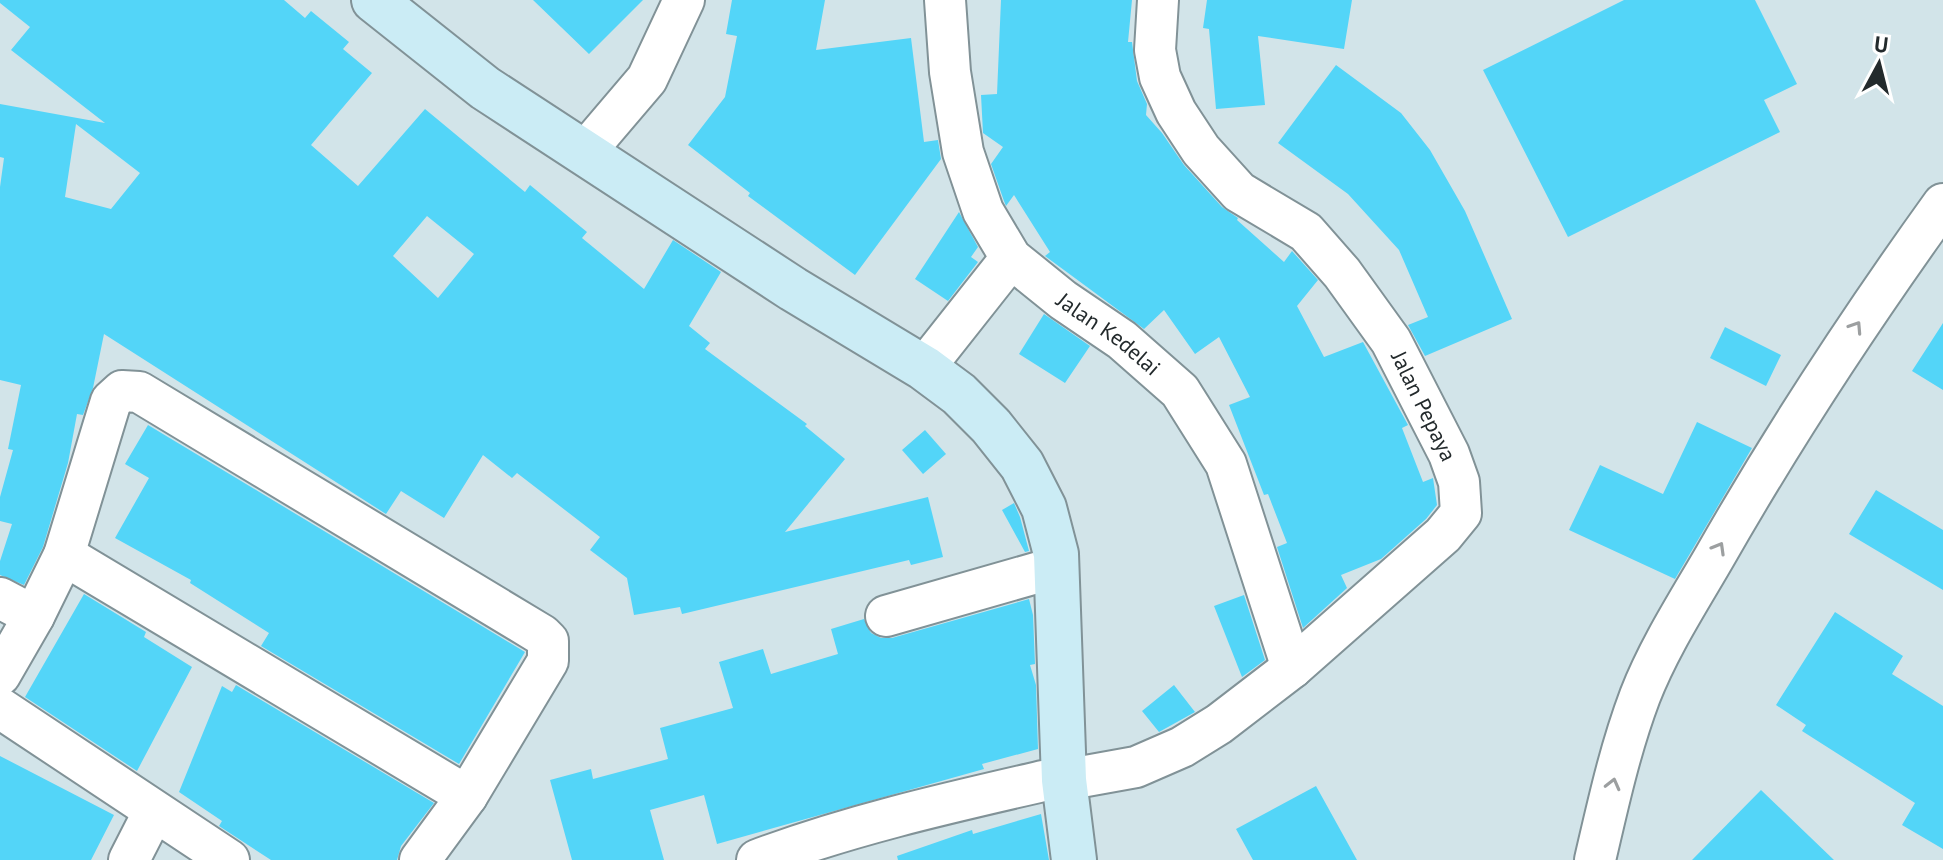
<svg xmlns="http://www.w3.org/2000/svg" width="1943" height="860" font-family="'PT Sans',sans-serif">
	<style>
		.building { fill: #53d5f8; fill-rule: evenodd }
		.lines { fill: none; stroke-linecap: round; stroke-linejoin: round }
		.street-casing { stroke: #819297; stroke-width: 44 }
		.secondary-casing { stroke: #819297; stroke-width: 48 }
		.street { stroke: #fff; stroke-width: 40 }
		.secondary { stroke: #cbecf5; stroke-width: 44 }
		.oneway { stroke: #9c9fa0 }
		.labels { text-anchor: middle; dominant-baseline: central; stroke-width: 7; stroke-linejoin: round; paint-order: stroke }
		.street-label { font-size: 22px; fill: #232a2c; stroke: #fff }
	</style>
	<rect width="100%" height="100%" fill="#d2e4e9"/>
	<path class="building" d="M 0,0 L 284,0 L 305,18 L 311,11 L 349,42 L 343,49 L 372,73 L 311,145 L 358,186 L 425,109 L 525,192 L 530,185 L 587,232 L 582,238 L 644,289 L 673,240 L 721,272 L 689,326 L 710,343 L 705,349 L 807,424 L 805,426 L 845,459 L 785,532 L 928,497 L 943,557 L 911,565 L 909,560 L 682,614 L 680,607 L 634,615 L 627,578 L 590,550 L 600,537 L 517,473 L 512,478 L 483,455 L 444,518 L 401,491 L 386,514 L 104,334 L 93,388 L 83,415 L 77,414 L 68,463 L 43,547 L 24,585 L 0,575 L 0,561 L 12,524 L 0,521 L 0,497 L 13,450 L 8,449 L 21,385 L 0,380 L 0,187 L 4,158 L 0,157 L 0,104 L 105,123 L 11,50 L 30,27 L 0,3 ZM 76,124 L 140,173 L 111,209 L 65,197 ZM 427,216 L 474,254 L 438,298 L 393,256 Z
		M 533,0 L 643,0 L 589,54 Z
		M 732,0 L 825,0 L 816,50 L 911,38 L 924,142 L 938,140 L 941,159 L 855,275 L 748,196 L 750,193 L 688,145 L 725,97 L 737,36 L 726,34 Z
		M 1001,0 L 1132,0 L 1128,42 L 1132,42 L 1137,81 L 1147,104 L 1146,115 L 1162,133 L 1184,165 L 1222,207 L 1238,218 L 1237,220 L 1284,262 L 1292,251 L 1318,280 L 1297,306 L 1324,357 L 1363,342 L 1408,425 L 1402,428 L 1423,482 L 1433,478 L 1437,505 L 1426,519 L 1381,559 L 1341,575 L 1347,588 L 1303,628 L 1277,547 L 1287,543 L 1268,494 L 1264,495 L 1229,405 L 1250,397 L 1219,337 L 1195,354 L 1164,310 L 1144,329 L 1045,256 L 1050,252 L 1014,195 L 1006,206 L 1004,201 L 991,164 L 1003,147 L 983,133 L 981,95 L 997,94 Z
		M 1207,0 L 1352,0 L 1344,49 L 1258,36 L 1265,105 L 1216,109 L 1209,29 L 1203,28 Z
		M 1624,0 L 1755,0 L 1797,84 L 1764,100 L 1780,132 L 1568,237 L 1483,70 Z
		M 1336,65 L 1401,113 L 1430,150 L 1465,211 L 1512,319 L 1425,356 L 1408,325 L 1428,317 L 1399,250 L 1348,194 L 1278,143 Z
		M 959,212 L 978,247 L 971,257 L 978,262 L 948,301 L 915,279 Z
		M 1044,314 L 1090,346 L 1065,383 L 1019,354 Z
		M 1943,323 L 1943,390 L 1912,371 Z
		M 1725,327 L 1781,355 L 1766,386 L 1710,358 Z
		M 1697,422 L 1752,448 L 1675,579 L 1569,530 L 1600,465 L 1663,494 Z
		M 148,425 L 525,652 L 459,764 L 261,646 L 269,633 L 190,583 L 191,580 L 115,538 L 149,478 L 125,464 Z
		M 925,430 L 946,454 L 923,474 L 902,450 Z
		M 1876,490 L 1943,530 L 1943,590 L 1849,534 Z
		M 1014,503 L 1020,517 L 1029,551 L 1025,552 L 1002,510 Z
		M 84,594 L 146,632 L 144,637 L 192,667 L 137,771 L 25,697 Z
		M 1244,595 L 1265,660 L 1242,677 L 1214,606 Z
		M 1029,599 L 1033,615 L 1035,664 L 1030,665 L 1036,685 L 1038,749 L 982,764 L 984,769 L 717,844 L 704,795 L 650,810 L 664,860 L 572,860 L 550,780 L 591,769 L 593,779 L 668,759 L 660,728 L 733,708 L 719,662 L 763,649 L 771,674 L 838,654 L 831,629 L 864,619 L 871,633 L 881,638 L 892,638 Z
		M 1835,612 L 1903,656 L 1892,674 L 1943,706 L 1943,849 L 1902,825 L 1915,803 L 1802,731 L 1806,725 L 1776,705 Z
		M 236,685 L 434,803 L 401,846 L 397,860 L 271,860 L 219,826 L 222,821 L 179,792 L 222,686 L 232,692 Z
		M 1174,685 L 1195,712 L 1159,732 L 1142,711 Z
		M 0,756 L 114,815 L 91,860 L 0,860 Z
		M 1316,786 L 1357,860 L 1253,860 L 1236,829 Z
		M 1761,790 L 1834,860 L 1692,860 Z
		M 1041,814 L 1049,860 L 898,860 L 897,856 L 972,830 L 973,834 Z"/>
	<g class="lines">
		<g class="street-casing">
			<g id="street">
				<path id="s1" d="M 945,0 L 950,72 L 963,152 L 983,211 L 1011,258 L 1063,300 L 1122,340 L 1180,391 L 1226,464 L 1292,668"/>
				<path d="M 584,153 L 647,79 L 684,0"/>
				<path d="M 924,368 L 1011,258"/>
				<path d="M 64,555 L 467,796"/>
				<path d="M 0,598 L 34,616"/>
				<path d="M 886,616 L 1057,567"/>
				<path d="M 0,675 L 34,616 L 64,555 L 111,401 L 122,391 L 139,392 L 542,635 L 548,641 L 548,661 L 467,796 L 420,860"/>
				<path d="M 0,708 L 229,860"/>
				<path d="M 129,860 L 154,811"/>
				<path d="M 757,860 C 853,824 952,802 1052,779 L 1064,780 L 1136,767 L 1182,747 L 1219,724 L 1292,668 L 1443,535 L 1461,513 L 1459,482 L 1449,454 L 1391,341 L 1342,273 L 1306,232 L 1239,192 L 1201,150 L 1176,112 L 1160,77 L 1155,50 L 1158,0"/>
				<path d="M 1595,860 C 1608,804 1620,749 1640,696 C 1659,647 1689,601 1715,556 C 1784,435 1861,318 1943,204"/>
			</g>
		</g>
		<g class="secondary-casing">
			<path id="secondary" d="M 374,0 L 485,88 L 793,289 L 924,368 L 959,394 L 991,426 L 1022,465 L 1044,508 L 1056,554 L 1064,780 L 1074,860"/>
		</g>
		<use href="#street" class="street"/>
		<use href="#secondary" class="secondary"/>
	</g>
	<defs><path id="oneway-chevron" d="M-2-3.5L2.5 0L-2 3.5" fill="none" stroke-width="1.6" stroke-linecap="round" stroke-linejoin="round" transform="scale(2)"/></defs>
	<g class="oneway">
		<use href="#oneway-chevron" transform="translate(1856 327) rotate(-57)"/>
		<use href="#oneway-chevron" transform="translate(1719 548) rotate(-60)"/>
		<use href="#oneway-chevron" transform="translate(1613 784) rotate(-76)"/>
	</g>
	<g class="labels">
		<g class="street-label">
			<text stroke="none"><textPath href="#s1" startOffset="394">Jalan Kedelai</textPath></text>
			<text transform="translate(1424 406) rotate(64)">Jalan Pepaya</text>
		</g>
	</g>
	<g transform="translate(1879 64) rotate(7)" stroke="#ffffff" stroke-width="6" paint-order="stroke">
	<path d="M0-6L14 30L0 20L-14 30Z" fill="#232a2c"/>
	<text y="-12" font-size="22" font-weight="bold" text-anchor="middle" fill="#232a2c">U</text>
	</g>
</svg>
